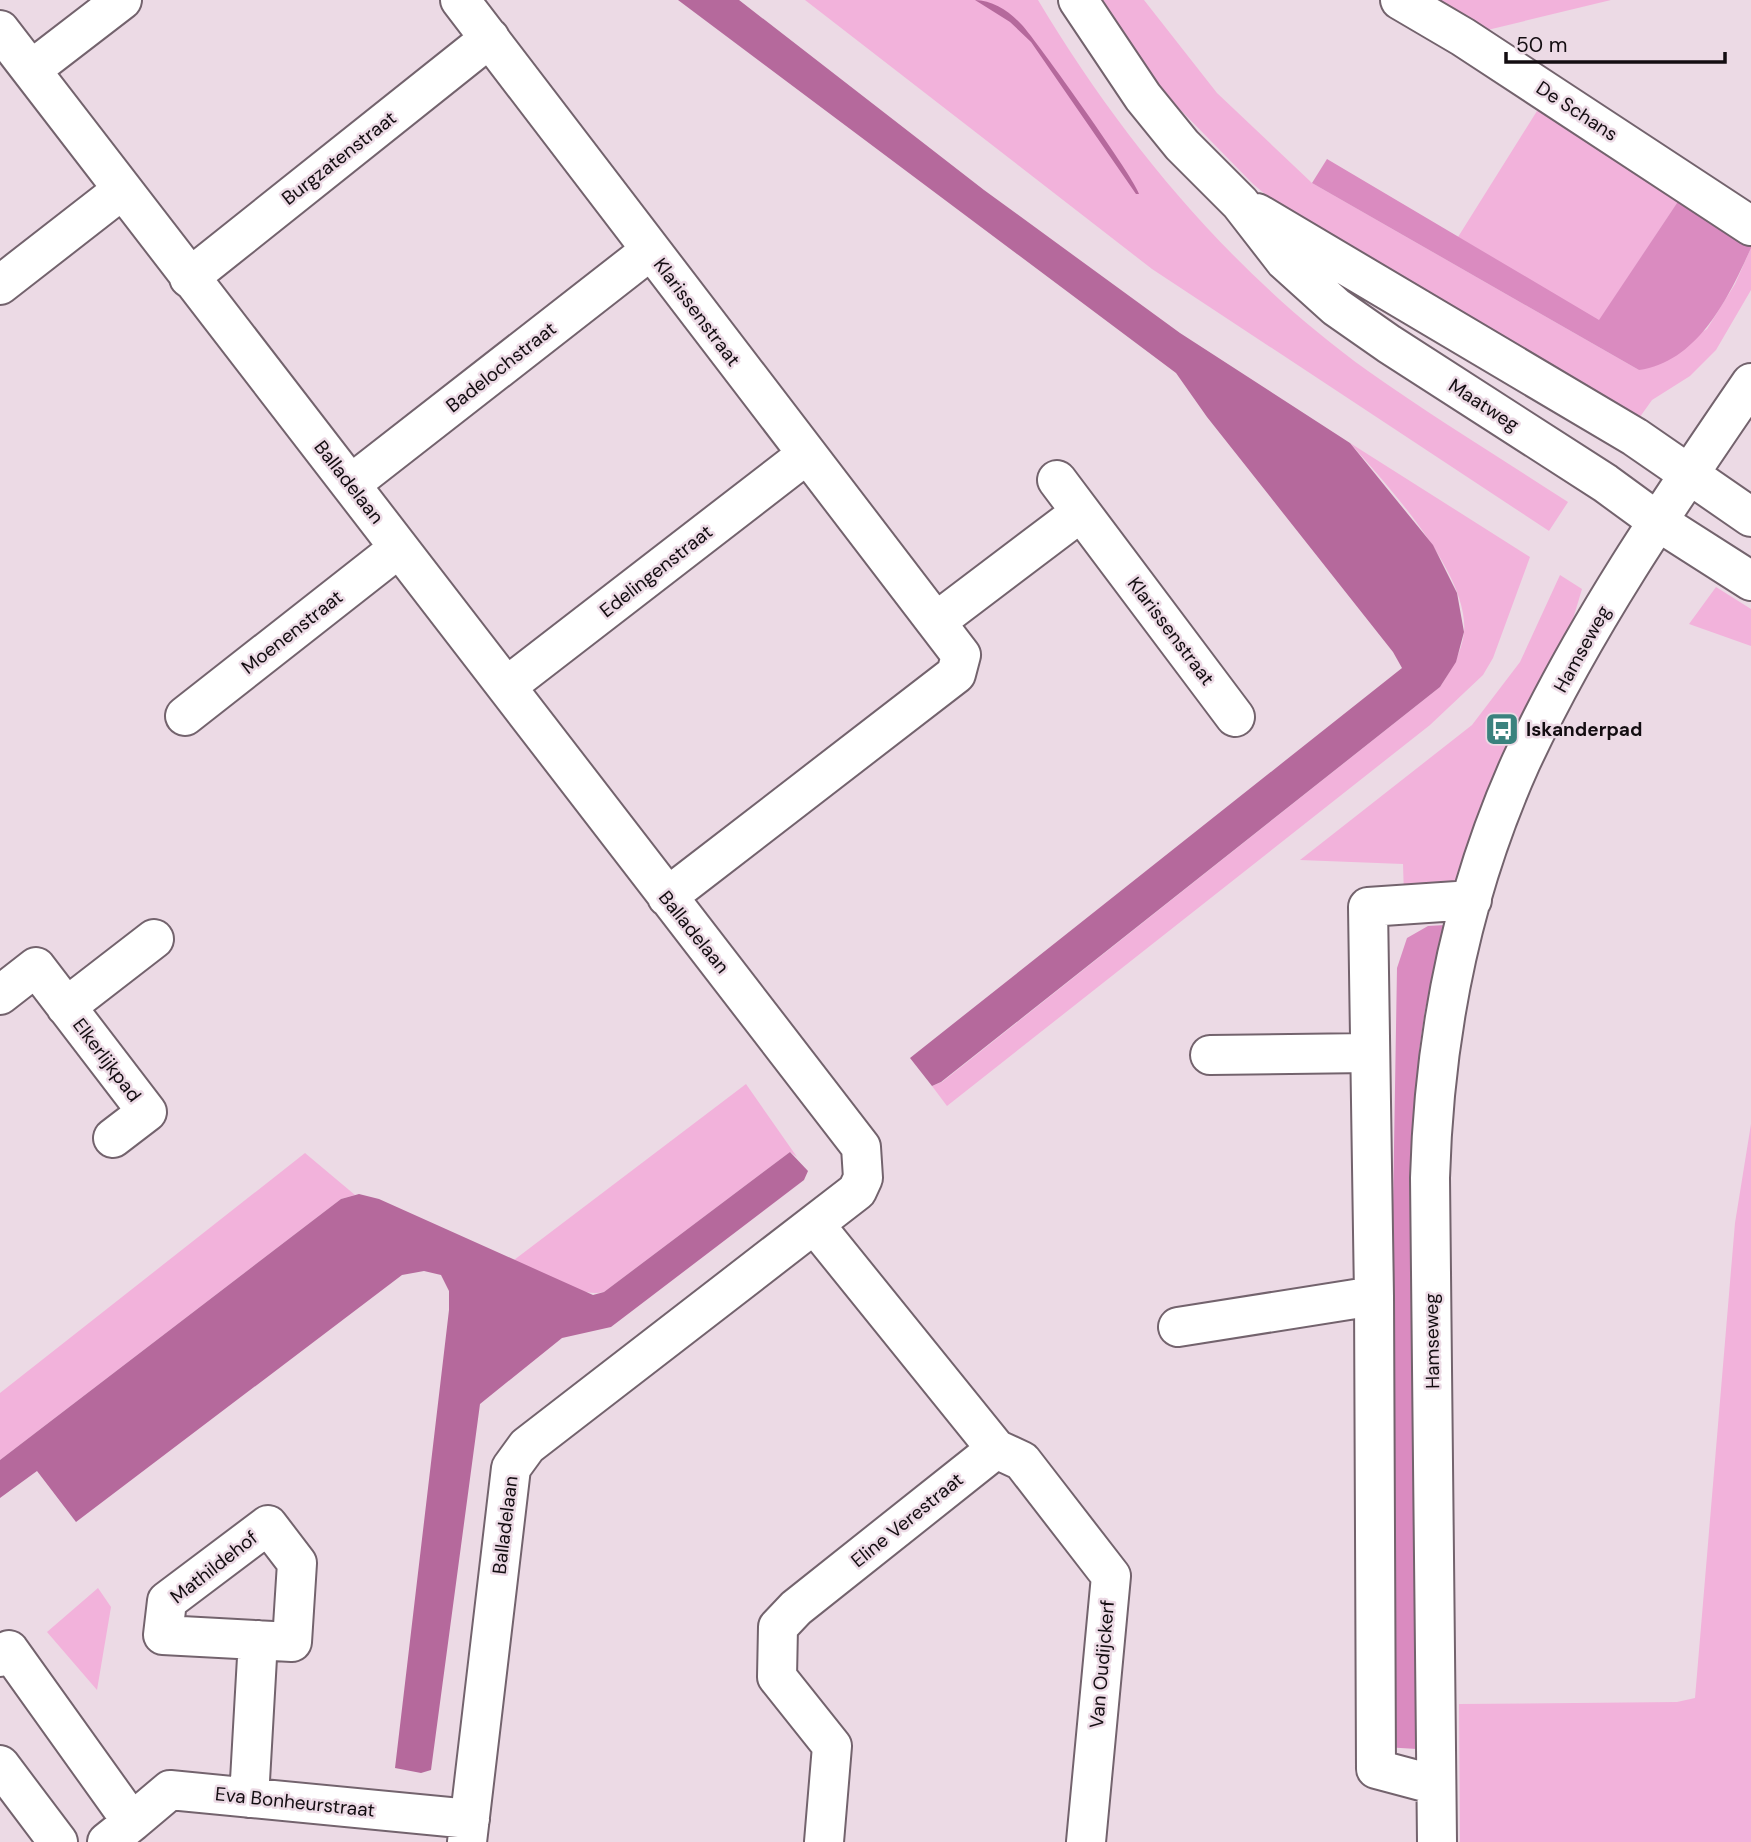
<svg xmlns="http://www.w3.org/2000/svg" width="1751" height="1842" font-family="'DM Sans',sans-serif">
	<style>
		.green { fill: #f2b2db }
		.forest { fill: #da8bc0 }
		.water { fill: #b5699c }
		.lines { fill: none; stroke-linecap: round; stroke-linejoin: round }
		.minor-casing { stroke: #73636d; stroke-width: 42 }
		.major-casing { stroke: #73636d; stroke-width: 42 }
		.minor { stroke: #fff; stroke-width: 38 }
		.major { stroke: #fff; stroke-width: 38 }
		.labels { text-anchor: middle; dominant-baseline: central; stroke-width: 5; stroke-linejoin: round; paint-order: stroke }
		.street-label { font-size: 19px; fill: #130d11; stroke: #ecdae5 }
		.poi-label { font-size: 19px; font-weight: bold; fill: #130d11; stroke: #ecdae5; text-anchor: start }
	</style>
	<rect width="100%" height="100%" fill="#ecdae5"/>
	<path class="green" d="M 805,0 L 1038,0 C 1123,142 1232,273 1368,371 C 1433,417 1502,459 1568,502 L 1549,531 L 1152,269 Z
		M 1097,0 L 1144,0 L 1217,93 L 1312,183 L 1639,370 L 1707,329 L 1735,284 L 1751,248 L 1751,290 L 1716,350 L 1690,376 L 1652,400 L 1637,421 L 1297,221 L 1253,184 L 1158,87 Z
		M 1420,0 L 1611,0 L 1475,33 Z
		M 1542,103 L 1683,194 L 1599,321 L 1458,237 Z
		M 1350,443 L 1530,557 L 1493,658 L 1483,675 L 1430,725 L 947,1106 L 932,1086 L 942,1082 L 1440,687 C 1451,670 1461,654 1464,633 C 1470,574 1387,485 1350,443 Z
		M 1560,575 L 1582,589 L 1573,619 L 1503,758 L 1454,895 L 1404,896 L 1403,864 L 1300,860 L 1472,725 L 1520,662 Z
		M 1716,587 L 1751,609 L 1751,646 L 1689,624 Z
		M 746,1084 L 797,1157 L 790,1152 L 604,1292 C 575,1298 539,1272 514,1260 Z
		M 1751,1124 L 1751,1842 L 1460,1842 L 1459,1704 L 1677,1702 L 1695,1698 L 1735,1223 Z
		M 305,1153 L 355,1195 L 341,1199 L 0,1460 L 0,1393 Z
		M 98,1588 L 111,1607 L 97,1690 L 47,1632 Z"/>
	<path class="forest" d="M 1327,159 L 1599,320 L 1683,194 L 1751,242 L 1751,248 C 1729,297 1698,362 1639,370 L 1312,183 Z
		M 1445,925 L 1425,1010 L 1419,1051 L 1414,1607 L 1417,1749 L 1384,1747 L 1397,968 L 1407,938 L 1428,926 Z"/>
	<path class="water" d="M 678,0 L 739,0 L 984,190 L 1180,333 L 1350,443 L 1433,545 L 1457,593 L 1464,632 L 1456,662 L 1440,687 L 941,1082 L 932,1086 L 910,1058 L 1402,668 L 1393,652 L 1207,417 L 1176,373 Z
		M 975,0 C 993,0 1010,12 1022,25 C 1036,40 1138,183 1139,194 L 1136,194 L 1031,42 L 1010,22 Z
		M 790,1152 L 808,1171 L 804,1180 L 611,1327 L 562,1338 L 480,1404 L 431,1770 L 421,1773 L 395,1768 L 449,1310 L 449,1291 L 441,1275 L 424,1271 L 402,1275 L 76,1522 L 37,1471 L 0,1498 L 0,1460 L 341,1199 L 359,1194 L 379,1199 L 593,1295 L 604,1292 Z"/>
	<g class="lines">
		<g class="minor-casing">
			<path id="minor" d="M 460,0 L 961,655 L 956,674 L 667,897
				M 1400,0 L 1463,37 L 1751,226
				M 0,30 L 861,1147 L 863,1178 L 857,1191 L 527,1446 L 511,1468 L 467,1842
				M 31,70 L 122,0
				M 189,278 L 490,38
				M 0,285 L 122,190
				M 1057,480 L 1235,717
				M 351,484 L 651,250
				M 937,621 L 1081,512
				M 507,686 L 806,455
				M 185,716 L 399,548
				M 0,995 L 36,967 L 147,1112 L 113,1138
				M 66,1007 L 154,939
				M 1210,1055 L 1369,1053
				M 815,1225 L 996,1449 L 1022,1461 L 1111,1576 L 1086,1842
				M 1178,1327 L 1374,1296
				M 268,1525 L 297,1563 L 292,1642 L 163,1635 L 167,1601 Z
				M 0,1657 L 9,1650 L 132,1822 L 107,1842
				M 0,1765 L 58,1842
				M 1436,1785 L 1376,1769 L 1374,1296 L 1368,907 L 1472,900
				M 249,1798 L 258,1640
				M 132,1822 L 170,1790 L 470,1819
				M 824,1842 L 832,1746 L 777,1677 L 778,1627 L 796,1608 L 996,1449
				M 1437,1842 L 1430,1178 C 1434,1035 1462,893 1521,762 C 1583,628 1668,504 1751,383"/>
		</g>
		<g class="major-casing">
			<path id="major" d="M 1078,0 L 1143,97 L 1182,145 L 1240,203 L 1285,261 L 1336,307 L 1389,344 L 1605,483 L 1657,521 L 1751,581
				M 1257,213 L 1635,437 L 1751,517"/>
		</g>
		<use href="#minor" class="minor"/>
		<use href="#major" class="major"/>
	</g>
	<defs>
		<g id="bus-square" transform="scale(1.75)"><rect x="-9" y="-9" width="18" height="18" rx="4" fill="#3a827e" stroke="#ecdae5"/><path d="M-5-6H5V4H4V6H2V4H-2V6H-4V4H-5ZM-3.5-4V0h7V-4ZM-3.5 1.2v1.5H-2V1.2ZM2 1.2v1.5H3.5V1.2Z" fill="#fff"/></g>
	</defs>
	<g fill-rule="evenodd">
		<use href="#bus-square" x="1502" y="729"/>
	</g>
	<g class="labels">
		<g class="street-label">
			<text transform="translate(1577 111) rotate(33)">De Schans</text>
			<text transform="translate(339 158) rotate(-38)">Burgzatenstraat</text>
			<text transform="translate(697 312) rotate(53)">Klarissenstraat</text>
			<text transform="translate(501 367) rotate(-38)">Badelochstraat</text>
			<text transform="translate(1484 405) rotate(33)">Maatweg</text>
			<text transform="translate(349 482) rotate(52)">Balladelaan</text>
			<text transform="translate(656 571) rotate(-38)">Edelingenstraat</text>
			<text transform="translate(1171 631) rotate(53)">Klarissenstraat</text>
			<text transform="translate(292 632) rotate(-38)">Moenenstraat</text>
			<text transform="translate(1582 649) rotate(-61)">Hamseweg</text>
			<text transform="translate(694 932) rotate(51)">Balladelaan</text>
			<text transform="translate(107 1060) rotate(53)">Elkerlijkpad</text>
			<text transform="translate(1432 1341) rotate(-91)">Hamseweg</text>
			<text transform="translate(907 1520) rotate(-39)">Eline Verestraat</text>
			<text transform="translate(505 1525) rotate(-83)">Balladelaan</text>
			<text transform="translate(214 1567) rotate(-38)">Mathildehof</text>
			<text transform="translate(1102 1664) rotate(-85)">Van Oudijckerf</text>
			<text transform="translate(295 1802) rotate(6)">Eva Bonheurstraat</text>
		</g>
		<g class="poi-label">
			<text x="1526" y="729">Iskanderpad</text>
		</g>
	</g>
	<path d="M1506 52v10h219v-10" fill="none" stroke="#130d11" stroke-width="3.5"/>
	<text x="1516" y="52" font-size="21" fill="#130d11" stroke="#ecdae5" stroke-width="5" paint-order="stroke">50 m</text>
</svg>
